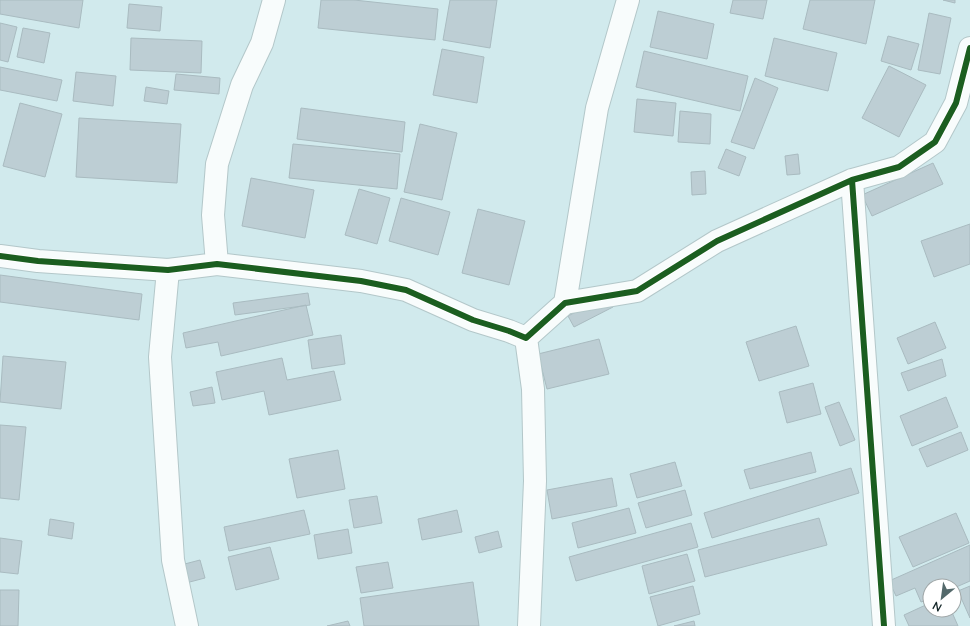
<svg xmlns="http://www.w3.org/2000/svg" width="970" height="626" font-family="Lato,sans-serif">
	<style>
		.building { fill: #bdced4; stroke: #a9bbc0 }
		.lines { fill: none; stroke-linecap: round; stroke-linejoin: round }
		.minor-casing { stroke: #b3c7c9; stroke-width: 24 }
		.minor { stroke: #f8fcfc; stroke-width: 22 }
		.cycleway-casing { stroke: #fff; stroke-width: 8 }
		.cycleway { stroke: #1b5e20; stroke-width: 6 }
	</style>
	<rect width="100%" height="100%" fill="#d1eaed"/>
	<path class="building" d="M 0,0 L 83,0 L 79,28 L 0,14 Z
		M 321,0 L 354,0 L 438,9 L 435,40 L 318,28 Z
		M 450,0 L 497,0 L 490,48 L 443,40 Z
		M 733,0 L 767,0 L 763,19 L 730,13 Z
		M 810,0 L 875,0 L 866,44 L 803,29 Z
		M 943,0 L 955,0 L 955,3 Z
		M 129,4 L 162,7 L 160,31 L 127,28 Z
		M 658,11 L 714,24 L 707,59 L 650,47 Z
		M 929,13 L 951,18 L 940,74 L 918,70 Z
		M 0,23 L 17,27 L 8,62 L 0,60 Z
		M 23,28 L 50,33 L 44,63 L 17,57 Z
		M 888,36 L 919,44 L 911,70 L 881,61 Z
		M 131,38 L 202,41 L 201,73 L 130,70 Z
		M 774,38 L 837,53 L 828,91 L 765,76 Z
		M 442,49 L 484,57 L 477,103 L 433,95 Z
		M 644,51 L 748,76 L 740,111 L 636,87 Z
		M 889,66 L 926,85 L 899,137 L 862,118 Z
		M 0,67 L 62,80 L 57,101 L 0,90 Z
		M 76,72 L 116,76 L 113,106 L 73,101 Z
		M 176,74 L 220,78 L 219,94 L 174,90 Z
		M 755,78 L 778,88 L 754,149 L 731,142 Z
		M 146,87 L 169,91 L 167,104 L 144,101 Z
		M 637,99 L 676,103 L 673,136 L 634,132 Z
		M 20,103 L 62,114 L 45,177 L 3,166 Z
		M 301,108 L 405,122 L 402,152 L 297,139 Z
		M 680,111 L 711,114 L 710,144 L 678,142 Z
		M 79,118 L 181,124 L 177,183 L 76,177 Z
		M 420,124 L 457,133 L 442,200 L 404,192 Z
		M 293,144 L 400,154 L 397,189 L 289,178 Z
		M 726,149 L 746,157 L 739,176 L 718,168 Z
		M 798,154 L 800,174 L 787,175 L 785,156 Z
		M 933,163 L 943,184 L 872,216 L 862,195 Z
		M 705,171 L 706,194 L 692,195 L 691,172 Z
		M 251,178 L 314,190 L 305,238 L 242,226 Z
		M 359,189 L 390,198 L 377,244 L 345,235 Z
		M 401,198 L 450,212 L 438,255 L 389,241 Z
		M 478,209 L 525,221 L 509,285 L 462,273 Z
		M 970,224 L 970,264 L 934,277 L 921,241 Z
		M 0,275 L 142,294 L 139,320 L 0,302 Z
		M 308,293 L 310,305 L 235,315 L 233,303 Z
		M 607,296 L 613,307 L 574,327 L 568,316 Z
		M 306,305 L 313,335 L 221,356 L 218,342 L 186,348 L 183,333 Z
		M 935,322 L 946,348 L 908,364 L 897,338 Z
		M 796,326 L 809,366 L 759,381 L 746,342 Z
		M 341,335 L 345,364 L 312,369 L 308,340 Z
		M 599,339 L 609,374 L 547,389 L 538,354 Z
		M 3,356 L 66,362 L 61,409 L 0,402 Z
		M 282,358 L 287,380 L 334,371 L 341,400 L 269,415 L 264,391 L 222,400 L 216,372 Z
		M 942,359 L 946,376 L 908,391 L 901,373 Z
		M 813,383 L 821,414 L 787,423 L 779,392 Z
		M 212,387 L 215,403 L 193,406 L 190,392 Z
		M 946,397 L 958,427 L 912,446 L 900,416 Z
		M 839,402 L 855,440 L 840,446 L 825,407 Z
		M 0,425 L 26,427 L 19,500 L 0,498 Z
		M 961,432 L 968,450 L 927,467 L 919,449 Z
		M 338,450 L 345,489 L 297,498 L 289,459 Z
		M 811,452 L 816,472 L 750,489 L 744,470 Z
		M 675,462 L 682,486 L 637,498 L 630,474 Z
		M 851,468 L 859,493 L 712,538 L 704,513 Z
		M 612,478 L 617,506 L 552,519 L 547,490 Z
		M 685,490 L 692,515 L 646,528 L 638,503 Z
		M 377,496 L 382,523 L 354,528 L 349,500 Z
		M 629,508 L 636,533 L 578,548 L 572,523 Z
		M 304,510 L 310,534 L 229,551 L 224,527 Z
		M 457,510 L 462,532 L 422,540 L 418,519 Z
		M 956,513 L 969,543 L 913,567 L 899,537 Z
		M 819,518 L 827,545 L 705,577 L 698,550 Z
		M 50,519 L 74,523 L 72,539 L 48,535 Z
		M 691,523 L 698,547 L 576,581 L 569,557 Z
		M 348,529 L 352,553 L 318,559 L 314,535 Z
		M 498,531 L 502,547 L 479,553 L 475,537 Z
		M 0,538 L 22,541 L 18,574 L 0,572 Z
		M 970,545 L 970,581 L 954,588 L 954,586 L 930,586 L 930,599 L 921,602 L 915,588 L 896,596 L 889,581 Z
		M 270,547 L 279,579 L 236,590 L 228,557 Z
		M 687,554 L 695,581 L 649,594 L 642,566 Z
		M 200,560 L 205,578 L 182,584 L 177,566 Z
		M 388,562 L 393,588 L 361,593 L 356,567 Z
		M 473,582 L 479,626 L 364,626 L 360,598 Z
		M 693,586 L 700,614 L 658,626 L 650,597 Z
		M 970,586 L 970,618 L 958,591 Z
		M 0,590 L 19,590 L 18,626 L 0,626 Z
		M 930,603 L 930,610 L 951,610 L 958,626 L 909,626 L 904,615 Z
		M 348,621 L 350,626 L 327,626 Z
		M 694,621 L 695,626 L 674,626 Z"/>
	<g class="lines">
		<g class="minor-casing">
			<path id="minor" d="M 852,180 L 884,626
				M 0,256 L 38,261 L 168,270 L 217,264 L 361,281 L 406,290 L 473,320 L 509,331 L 526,338 L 565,303 L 637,291 L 717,241 L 852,180 L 899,167 L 935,142 L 956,103 L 970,48
				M 217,264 L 213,215 L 217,164 L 242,85 L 262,43 L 274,0
				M 168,270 L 160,357 L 173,560 L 187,626
				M 565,303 L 597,108 L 628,0
				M 526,338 L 533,389 L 535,481 L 529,626"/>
		</g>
		<use href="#minor" class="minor"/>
		<g class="cycleway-casing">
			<path id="cycleway" d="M 852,180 L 884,626
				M 0,256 L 38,261 L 168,270 L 217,264 L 361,281 L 406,290 L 473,320 L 509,331 L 526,338 L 565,303 L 637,291 L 717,241 L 852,180 L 899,167 L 935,142 L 956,103 L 970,48"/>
		</g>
		<use href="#cycleway" class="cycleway"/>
	</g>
	<g transform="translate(942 598) rotate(209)"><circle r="19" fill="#ffffff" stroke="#a0a7a8"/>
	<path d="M0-3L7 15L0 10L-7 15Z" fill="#54696b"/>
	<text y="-6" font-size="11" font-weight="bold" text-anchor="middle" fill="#112325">N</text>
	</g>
</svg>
